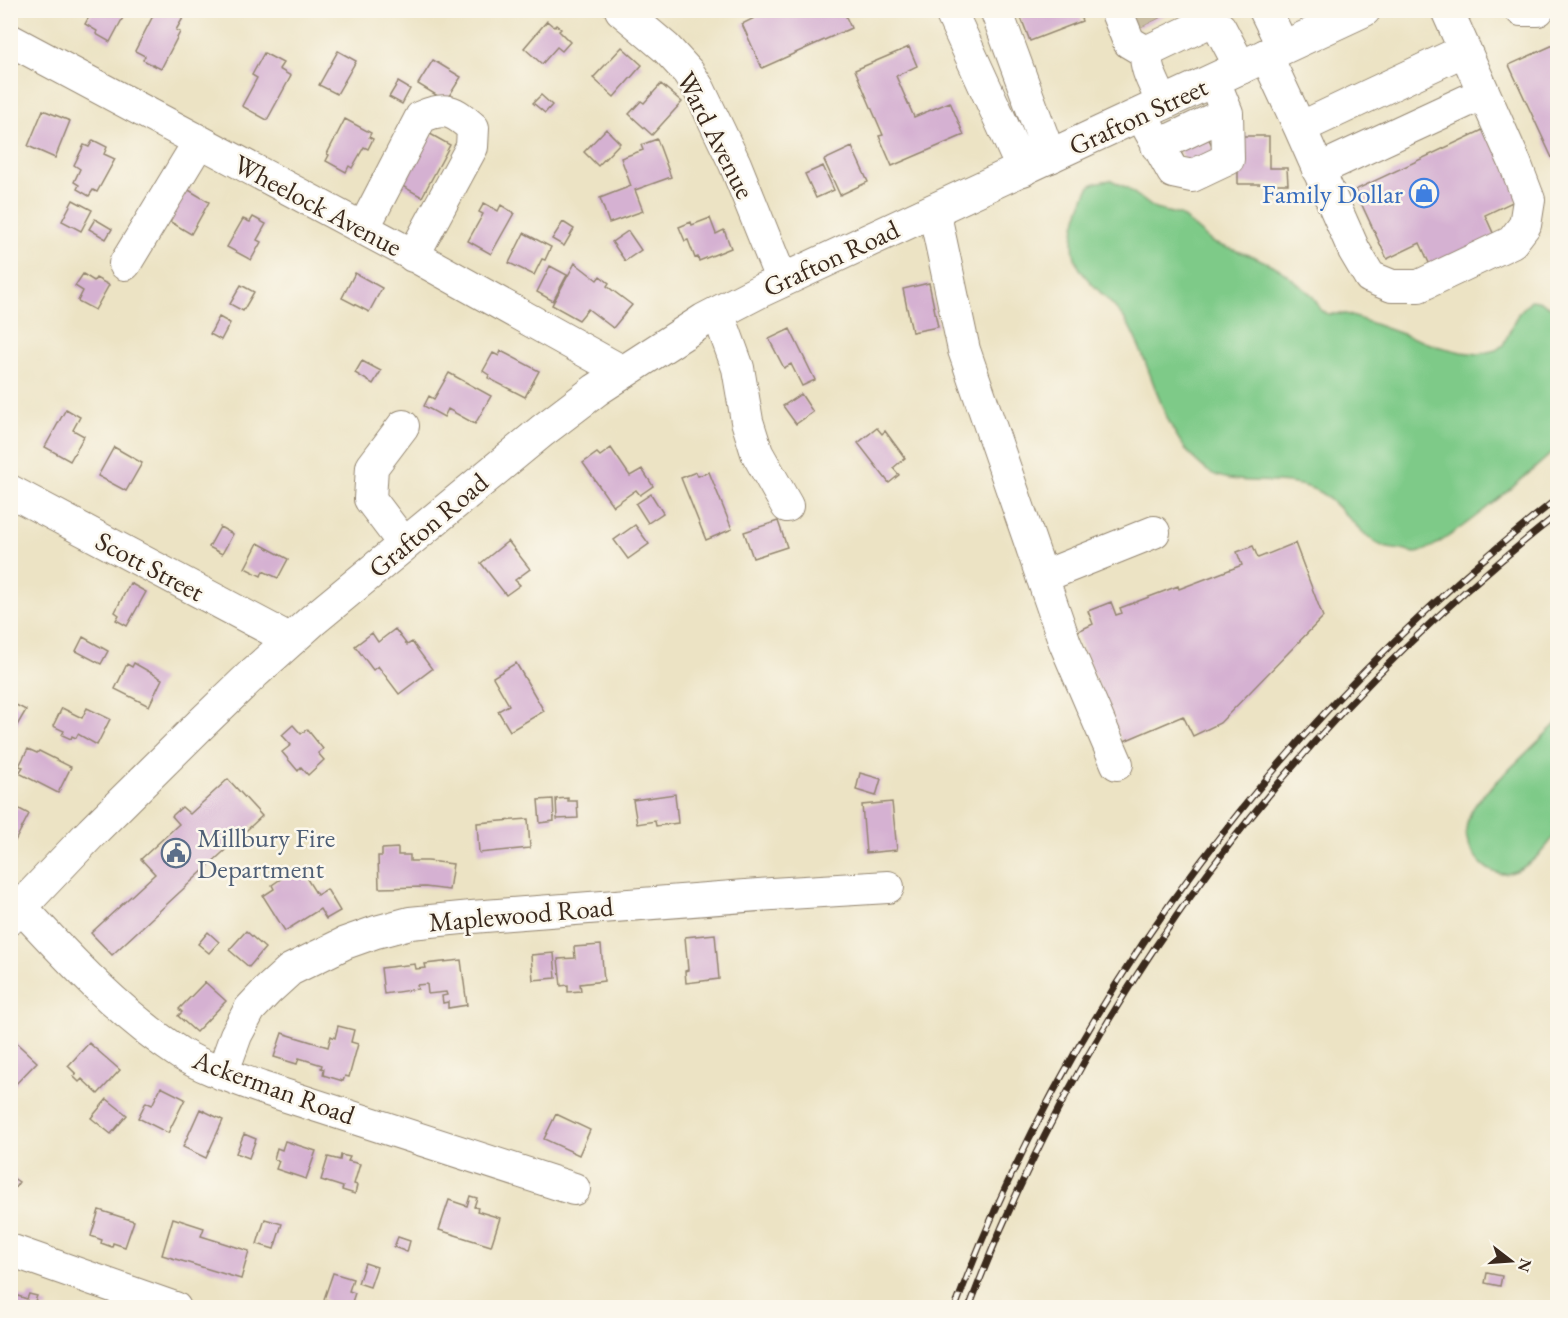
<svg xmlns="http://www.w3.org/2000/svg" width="1568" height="1318" font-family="'EB Garamond',serif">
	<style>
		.green { fill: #7eca88; stroke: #5c7a53; stroke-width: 1.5 }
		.building { fill: #d5b1d2 }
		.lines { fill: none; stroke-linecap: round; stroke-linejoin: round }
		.minor-tunnel { stroke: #c9bea3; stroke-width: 32; stroke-dasharray: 32 16; stroke-linecap: butt }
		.minor-casing { stroke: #948671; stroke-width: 34 }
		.highway-casing { stroke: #948671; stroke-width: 35 }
		.minor { stroke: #fff; stroke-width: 32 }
		.highway { stroke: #fff; stroke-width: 33 }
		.rail-casing { stroke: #3b2a1e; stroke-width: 7 }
		.rail { stroke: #fbf7ec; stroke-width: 4.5; stroke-dasharray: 14; stroke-linecap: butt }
		.labels { text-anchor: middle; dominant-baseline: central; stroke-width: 5; stroke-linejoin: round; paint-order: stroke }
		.street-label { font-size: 27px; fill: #3b2a1e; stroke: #fbf7ec }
		.shop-label { font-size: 27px; fill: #366cbe; stroke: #fbf7ec; text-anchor: end }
		.service-label { font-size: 27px; fill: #4e5e75; stroke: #fbf7ec; text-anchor: start }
	</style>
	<rect width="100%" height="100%" fill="#fbf7ec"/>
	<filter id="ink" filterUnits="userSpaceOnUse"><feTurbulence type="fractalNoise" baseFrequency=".0167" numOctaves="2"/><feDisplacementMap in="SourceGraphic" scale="12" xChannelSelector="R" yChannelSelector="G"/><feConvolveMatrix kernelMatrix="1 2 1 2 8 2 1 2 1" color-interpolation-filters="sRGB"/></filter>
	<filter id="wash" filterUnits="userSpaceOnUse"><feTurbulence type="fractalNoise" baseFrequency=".008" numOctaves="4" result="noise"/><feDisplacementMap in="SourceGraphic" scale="24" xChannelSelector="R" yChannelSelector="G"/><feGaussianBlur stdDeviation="1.35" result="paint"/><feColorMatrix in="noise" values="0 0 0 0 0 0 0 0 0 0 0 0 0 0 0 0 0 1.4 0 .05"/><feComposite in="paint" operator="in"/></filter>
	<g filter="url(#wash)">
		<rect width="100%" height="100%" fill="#ece3c4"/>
		<path class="green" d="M 1111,180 L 1127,188 L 1155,209 L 1180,215 L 1213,243 L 1255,257 L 1278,268 L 1312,295 L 1321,310 L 1328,314 L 1346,314 L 1436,346 L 1461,352 L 1479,354 L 1496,350 L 1503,345 L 1518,314 L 1531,300 L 1538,301 L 1557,310 L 1557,448 C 1536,468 1440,551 1416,553 C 1412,553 1406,551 1402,550 C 1397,549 1390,549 1385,547 C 1364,541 1341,504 1319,492 C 1286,473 1231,490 1205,469 C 1164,436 1157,383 1135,338 C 1132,332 1129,324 1124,318 C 1091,276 1057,271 1081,206 C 1090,184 1087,183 1111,180 Z
			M 1557,723 L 1557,832 C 1547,847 1531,866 1513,872 C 1490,881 1467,854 1466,832 C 1466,818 1474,805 1483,795 Z"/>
		<g id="blocks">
			<path class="building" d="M 93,10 L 127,10 L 110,42 L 96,34 L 97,31 L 85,24 Z
				M 156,10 L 168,10 L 183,18 L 176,30 L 180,32 L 161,69 L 143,60 L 145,56 L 135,51 Z
				M 770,10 L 843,10 L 851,28 L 762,68 L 742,24 Z
				M 1018,10 L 1078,10 L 1082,21 L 1030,41 Z
				M 1130,10 L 1175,10 L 1138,28 Z
				M 547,21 L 554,27 L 556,25 L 561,29 L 559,31 L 570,42 L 562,51 L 557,47 L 542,64 L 524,48 Z
				M 1558,43 L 1558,158 L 1553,160 L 1509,65 Z
				M 622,47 L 642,65 L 614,97 L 593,78 Z
				M 909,47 L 917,66 L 896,76 L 914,117 L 950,102 L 964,135 L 892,166 L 879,136 L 883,135 L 855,70 Z
				M 338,51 L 356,61 L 337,94 L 319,85 Z
				M 264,53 L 283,63 L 279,69 L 291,76 L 267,120 L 242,106 L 257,78 L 252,75 Z
				M 433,60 L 461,77 L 446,101 L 418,84 Z
				M 398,82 L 410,89 L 402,104 L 389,97 Z
				M 661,84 L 682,102 L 652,135 L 629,114 L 641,101 L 644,103 Z
				M 541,95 L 552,105 L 545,113 L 533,103 Z
				M 43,110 L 70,121 L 55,158 L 28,146 Z
				M 345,119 L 371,133 L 369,137 L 373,139 L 368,149 L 364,147 L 352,168 L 349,166 L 346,172 L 326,161 L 329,155 L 327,154 Z
				M 1489,127 L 1521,198 L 1485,215 L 1498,244 L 1434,274 L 1420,243 L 1387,259 L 1355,190 Z
				M 606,129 L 620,143 L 598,166 L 584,152 Z
				M 423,130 L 450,145 L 422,197 L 395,182 Z
				M 1206,134 L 1216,153 L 1188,167 L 1179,148 Z
				M 1238,136 L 1269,136 L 1269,168 L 1287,168 L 1288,184 L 1238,184 Z
				M 657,139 L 671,177 L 635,190 L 643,211 L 609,223 L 600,198 L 631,186 L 621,158 L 643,150 L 641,145 Z
				M 93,140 L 107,147 L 104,154 L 115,159 L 97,192 L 93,190 L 89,196 L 77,189 L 79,185 L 74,182 L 80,169 L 74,165 L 84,145 L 89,147 Z
				M 852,147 L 868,182 L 840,195 L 824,160 Z
				M 823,166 L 834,190 L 816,198 L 805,174 Z
				M 187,189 L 209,202 L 191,234 L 169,221 Z
				M 73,200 L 92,210 L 81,231 L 62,221 Z
				M 484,203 L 498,211 L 501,205 L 514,213 L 491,254 L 468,241 L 483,214 L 479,212 Z
				M 253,217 L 266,224 L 257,240 L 261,242 L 251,260 L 227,247 L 243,219 L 250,222 Z
				M 710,218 L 716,234 L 724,230 L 731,248 L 699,261 L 698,257 L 695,258 L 688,240 L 685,241 L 679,227 L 691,222 L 692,225 Z
				M 95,219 L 112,229 L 106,239 L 89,229 Z
				M 563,222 L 574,229 L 564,246 L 552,239 Z
				M 628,231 L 641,250 L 625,261 L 612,242 Z
				M 10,232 L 16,235 L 12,242 L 17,245 L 10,257 Z
				M 524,233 L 551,247 L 545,260 L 542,259 L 534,275 L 509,263 Z
				M 575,263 L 597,280 L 600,276 L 609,283 L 607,286 L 632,305 L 613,328 L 588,309 L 579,320 L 552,305 Z
				M 550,266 L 567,275 L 553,301 L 537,292 Z
				M 355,273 L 382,288 L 369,312 L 342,298 Z
				M 83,274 L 94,281 L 96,278 L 109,285 L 95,310 L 78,301 L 83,291 L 75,286 Z
				M 929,283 L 938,327 L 912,332 L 903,289 Z
				M 241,285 L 254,292 L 243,311 L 230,304 Z
				M 219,317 L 230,323 L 221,340 L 210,334 Z
				M 790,329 L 815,380 L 802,386 L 791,364 L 784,368 L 769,339 Z
				M 501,351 L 539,371 L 525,397 L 488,378 L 489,375 L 483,371 L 493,353 L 499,356 Z
				M 362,361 L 381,371 L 373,384 L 355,373 Z
				M 449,373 L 491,396 L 475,424 L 448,409 L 444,417 L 424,406 L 429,396 L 434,399 Z
				M 801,394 L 813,412 L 796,424 L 783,406 Z
				M 66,409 L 80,417 L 73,430 L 84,436 L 70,461 L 45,447 Z
				M 877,428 L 882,434 L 885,431 L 905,458 L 893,468 L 899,475 L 889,483 L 858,443 Z
				M 114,447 L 142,463 L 126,491 L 98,476 Z
				M 611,448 L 630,476 L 642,469 L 653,486 L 640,495 L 636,490 L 613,506 L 583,463 L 597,453 L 600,456 Z
				M 696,472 L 698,476 L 709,472 L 732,529 L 706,540 L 681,478 Z
				M 651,494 L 663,513 L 648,523 L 636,504 Z
				M 778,521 L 787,547 L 753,558 L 744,532 Z
				M 635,525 L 649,544 L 628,559 L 614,540 Z
				M 220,527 L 233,534 L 222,554 L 209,547 Z
				M 508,541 L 530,569 L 515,580 L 520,585 L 506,595 L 481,563 Z
				M 258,543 L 288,559 L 278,578 L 263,571 L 261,576 L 245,568 Z
				M 1295,543 L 1323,617 L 1220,723 L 1193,736 L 1183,716 L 1122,742 L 1076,632 L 1093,624 L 1088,611 L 1111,602 L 1116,615 L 1122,613 L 1120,608 L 1178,586 L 1179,589 L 1242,565 L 1237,552 L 1253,546 L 1258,558 Z
				M 130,583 L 146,592 L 127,626 L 116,620 L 119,615 L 115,612 Z
				M 395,629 L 407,645 L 412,642 L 432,669 L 399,694 L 378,666 L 373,670 L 355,646 L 372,633 L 378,642 Z
				M 83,637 L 108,651 L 101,664 L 76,651 Z
				M 134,663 L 162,679 L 149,706 L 115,689 L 127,664 L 132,667 Z
				M 516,663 L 544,711 L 510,731 L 498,711 L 509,705 L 493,677 Z
				M 10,702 L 26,710 L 15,729 L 10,726 Z
				M 62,708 L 82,718 L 87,708 L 110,719 L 97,745 L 78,734 L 76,738 L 72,736 L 71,739 L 62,735 L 64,731 L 53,726 Z
				M 293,725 L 301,734 L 307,729 L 323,749 L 318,753 L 324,760 L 308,775 L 301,767 L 298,771 L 282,752 L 291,745 L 282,735 Z
				M 28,749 L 37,753 L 39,751 L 71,767 L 58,793 L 19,773 L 23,767 L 19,766 Z
				M 860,773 L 881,779 L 876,796 L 856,790 Z
				M 228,779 L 262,816 L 112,955 L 91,933 L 155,874 L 141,859 L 179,824 L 172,816 L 182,807 L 190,814 Z
				M 675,794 L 678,823 L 656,826 L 655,821 L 637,824 L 633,800 Z
				M 568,798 L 568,801 L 577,801 L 578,818 L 557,819 L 556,799 Z
				M 553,799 L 554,821 L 540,823 L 538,800 Z
				M 892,802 L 897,850 L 866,853 L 862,805 Z
				M 10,804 L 29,814 L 15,841 L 10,838 Z
				M 528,819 L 530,848 L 479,853 L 477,823 Z
				M 398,848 L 398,855 L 410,855 L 410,861 L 428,861 L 453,864 L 449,890 L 425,887 L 379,888 L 378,856 L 382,856 L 382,849 Z
				M 292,869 L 296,875 L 302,871 L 317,895 L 327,889 L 340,911 L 326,919 L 320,909 L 285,931 L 263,896 L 274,889 L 272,885 L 285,876 L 283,874 Z
				M 246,931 L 265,948 L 249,967 L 229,950 Z
				M 208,932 L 219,942 L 209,953 L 198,944 Z
				M 715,934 L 719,979 L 686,983 L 685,971 L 688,970 L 685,937 Z
				M 601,945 L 604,981 L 580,984 L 581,991 L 568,992 L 568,985 L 561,986 L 558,959 L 575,958 L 574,947 Z
				M 554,953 L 556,978 L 533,980 L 531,955 Z
				M 461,960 L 467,1005 L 448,1008 L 448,1002 L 443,1003 L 442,996 L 447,995 L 446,992 L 428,994 L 427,984 L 417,985 L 418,989 L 384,994 L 381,968 L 415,964 L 416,969 L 426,968 L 425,964 Z
				M 205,982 L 226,1001 L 196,1032 L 178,1016 L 182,1012 L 179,1009 Z
				M 338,1026 L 354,1030 L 351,1042 L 358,1044 L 349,1077 L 345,1076 L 343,1081 L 323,1075 L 324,1069 L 321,1068 L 322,1065 L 299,1058 L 297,1064 L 274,1057 L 282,1033 L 328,1047 L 331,1036 L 335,1038 Z
				M 10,1037 L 37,1062 L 10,1090 Z
				M 89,1043 L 120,1070 L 98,1094 L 82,1079 L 79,1082 L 73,1076 L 76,1074 L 68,1066 Z
				M 161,1087 L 185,1099 L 168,1133 L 138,1118 L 146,1102 L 152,1105 Z
				M 107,1099 L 127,1115 L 111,1134 L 91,1118 Z
				M 200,1109 L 223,1120 L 206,1158 L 183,1147 Z
				M 556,1114 L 590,1130 L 579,1155 L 544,1139 Z
				M 244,1134 L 256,1139 L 249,1158 L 236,1153 Z
				M 285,1141 L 316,1151 L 306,1179 L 276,1169 L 279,1161 L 274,1159 L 277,1148 L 282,1150 Z
				M 341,1155 L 350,1157 L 348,1161 L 360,1164 L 354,1184 L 357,1185 L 355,1194 L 342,1190 L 343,1187 L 321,1180 L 328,1157 L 340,1160 Z
				M 10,1176 L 19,1182 L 10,1195 Z
				M 470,1196 L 477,1198 L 474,1207 L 478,1208 L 477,1211 L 500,1218 L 491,1246 L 439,1230 L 449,1200 L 467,1206 Z
				M 99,1210 L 134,1221 L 125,1247 L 113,1243 L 112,1247 L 101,1243 L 102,1240 L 91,1236 Z
				M 173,1218 L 204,1228 L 201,1236 L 249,1251 L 241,1279 L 162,1255 Z
				M 265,1219 L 282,1224 L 274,1249 L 257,1244 Z
				M 398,1237 L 410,1241 L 407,1252 L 394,1247 Z
				M 365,1263 L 377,1267 L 370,1287 L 358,1283 Z
				M 333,1273 L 353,1279 L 349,1291 L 355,1293 L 350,1308 L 326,1308 L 328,1301 L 324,1299 Z
				M 1487,1273 L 1502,1276 L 1500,1286 L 1485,1283 Z
				M 29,1294 L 37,1296 L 35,1301 L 48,1305 L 47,1308 L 11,1308 L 15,1295 L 27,1299 Z"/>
		</g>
	</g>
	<g filter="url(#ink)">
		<use href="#blocks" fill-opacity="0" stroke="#948671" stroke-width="1.5"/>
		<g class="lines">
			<path class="minor-tunnel" d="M 1150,10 L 1155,20"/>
			<g class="minor-casing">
				<path id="minor" d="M 621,10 L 666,48 L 688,72 L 699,89 L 735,164 L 782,281
					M 950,10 L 1023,170
					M 996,10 L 1050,157
					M 1116,10 L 1129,42 L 1146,52
					M 1265,10 L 1283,47
					M 1521,10 L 1538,10
					M 10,40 L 411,254 L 623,372
					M 1266,55 L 1300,128 L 1465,50
					M 1163,104 C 1156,86 1145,71 1146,52 L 1211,21 L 1220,28 L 1241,68
					M 1141,115 L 1173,172 L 1192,176 L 1228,159 L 1227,113 L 1214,81
					M 1300,128 L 1354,250 L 1370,277 L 1392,286 L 1419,286 L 1512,242 L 1525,225 L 1529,200 L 1515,163 L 1447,10
					M 1157,146 L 1227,113
					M 1318,170 L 1484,93
					M 934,210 L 964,350 L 976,385 L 1065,643 L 1117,764
					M 363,229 L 421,117 C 446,106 454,111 473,128 L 472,147 L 413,256
					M 125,264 L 199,142
					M 718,313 L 738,368 L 747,421 L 757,453 L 787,506
					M 403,426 L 372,467 L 370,499 L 404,544
					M 10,491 L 291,640
					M 1042,577 L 1154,532
					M 21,907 C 70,960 120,1014 181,1054 C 206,1069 235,1078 262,1088 L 574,1189
					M 222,1074 L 236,1035 L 250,1009 L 267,991 L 290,970 L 345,943 L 376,932 L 410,923 L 472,917 L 772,894 L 888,887
					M 10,1250 L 175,1308"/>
			</g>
			<g class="highway-casing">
				<path id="highway" d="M 10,918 L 92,832 L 200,725 L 254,673 L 313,620 L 542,431 L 596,390 L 704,320 L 760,291 L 1364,10"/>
			</g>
			<use href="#minor" class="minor"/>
			<use href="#highway" class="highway"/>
			<g class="rail-casing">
				<path id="rail" d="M 955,1308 C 1076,986 1289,709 1558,498
					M 969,1308 C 1086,996 1296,719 1558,514"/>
			</g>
			<use href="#rail" class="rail"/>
		</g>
	</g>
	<defs>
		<g id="shop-ring" transform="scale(1.5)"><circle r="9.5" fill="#fbf7ec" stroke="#3f7fe0" stroke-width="1.5"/><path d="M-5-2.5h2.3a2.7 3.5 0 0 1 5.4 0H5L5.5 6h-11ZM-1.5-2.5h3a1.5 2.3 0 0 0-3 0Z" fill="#3f7fe0"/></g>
		<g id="civic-ring" transform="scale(1.5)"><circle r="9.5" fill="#fbf7ec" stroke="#5c6f8a" stroke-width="1.5"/><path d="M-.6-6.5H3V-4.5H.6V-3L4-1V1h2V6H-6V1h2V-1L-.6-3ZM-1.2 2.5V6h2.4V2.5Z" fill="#5c6f8a"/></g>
	</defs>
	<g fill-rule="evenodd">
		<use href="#shop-ring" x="1424" y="193"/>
		<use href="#civic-ring" x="176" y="853"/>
	</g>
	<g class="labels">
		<g class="street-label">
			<text transform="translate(1138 116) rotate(-25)">Grafton Street</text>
			<text transform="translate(716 135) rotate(63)">Ward Avenue</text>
			<text transform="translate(318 205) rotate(28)">Wheelock Avenue</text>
			<text transform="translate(831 258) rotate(-25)">Grafton Road</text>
			<text transform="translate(428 525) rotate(-40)">Grafton Road</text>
			<text transform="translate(150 566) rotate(28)">Scott Street</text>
			<text transform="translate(521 914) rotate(-5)">Maplewood Road</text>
			<text transform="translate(274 1087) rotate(20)">Ackerman Road</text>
		</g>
		<g class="shop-label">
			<text x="1403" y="193">Family Dollar</text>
		</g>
		<g class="service-label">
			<text x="197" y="837">Millbury Fire<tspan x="197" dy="31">Department</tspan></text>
		</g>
	</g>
	<rect width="1568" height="1318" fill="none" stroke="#fbf7ec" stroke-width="36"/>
	<g transform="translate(1511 1261) rotate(107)" stroke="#fbf7ec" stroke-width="4.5" paint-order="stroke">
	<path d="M0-4.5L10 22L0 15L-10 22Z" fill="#3b2a1e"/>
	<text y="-9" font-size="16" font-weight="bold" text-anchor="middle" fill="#3b2a1e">N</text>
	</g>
</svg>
